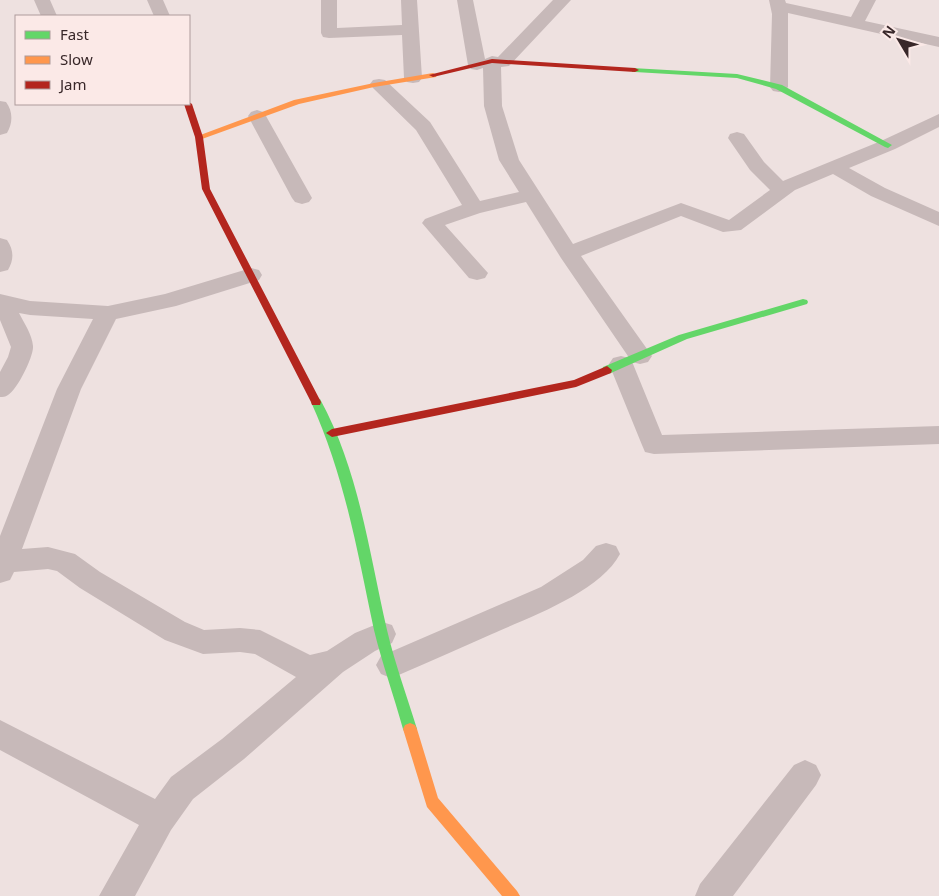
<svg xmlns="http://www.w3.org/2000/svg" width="939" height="896" font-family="'Noto Sans',sans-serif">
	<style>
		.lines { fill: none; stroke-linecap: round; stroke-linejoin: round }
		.street { fill: #c7b9b9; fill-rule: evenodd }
		.fast { fill: #63d668; fill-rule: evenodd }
		.slow { fill: #ff974d; fill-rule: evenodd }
		.jam { fill: #b3261e; fill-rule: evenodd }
	</style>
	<rect width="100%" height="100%" fill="#eee1e0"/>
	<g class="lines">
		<path class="street" d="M 34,0 L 50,0 L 57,16 L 41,16 Z
			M 147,0 L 163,0 L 170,16 L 154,16 Z
			M 321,0 L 337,0 L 337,28 L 402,25 L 401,0 L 417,0 L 422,78 L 419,82 L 413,83 L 407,82 L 404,78 L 402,35 L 329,38 L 323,37 L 321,33 Z
			M 457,0 L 473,0 L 485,59 L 492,56 L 498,57 L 553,0 L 571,0 L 509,66 L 501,67 L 502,106 L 519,160 L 573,244 L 681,203 L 729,220 L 770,190 L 750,170 L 728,138 L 730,134 L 737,132 L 744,134 L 764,162 L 783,181 L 881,141 L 939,114 L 939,127 L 895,149 L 849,168 L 885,188 L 939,212 L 939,226 L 871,196 L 833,174 L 795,190 L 741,230 L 723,232 L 681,216 L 581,256 L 652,356 L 648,362 L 640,364 L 632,362 L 561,258 L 526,202 L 480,213 L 445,225 L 488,273 L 485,278 L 477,280 L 469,278 L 422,223 L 425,219 L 462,205 L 416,130 L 373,88 L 370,84 L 373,80 L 379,79 L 385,80 L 430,122 L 480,201 L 519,192 L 499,160 L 484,106 L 483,68 L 477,70 L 471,69 L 468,65 Z
			M 769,0 L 785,0 L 786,3 L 851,17 L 860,0 L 876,0 L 865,21 L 939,37 L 939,47 L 788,13 L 788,87 L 785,91 L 779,92 L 773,91 L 770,87 L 772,14 Z
			M 0,101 L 6,102 C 13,111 13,123 7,133 L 0,135 Z
			M 257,110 L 263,112 L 266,116 L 312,198 L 309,202 L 302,204 L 295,202 L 292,198 L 248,116 L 251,112 Z
			M 0,238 L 7,240 C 14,250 14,260 8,270 L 0,272 Z
			M 251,268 L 259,270 L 262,275 L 259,280 L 176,306 L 116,319 L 81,389 L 22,549 L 48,547 L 75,554 L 100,572 L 185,622 L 204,630 L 240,628 L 260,630 L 310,655 L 327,651 L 355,633 L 382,622 L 392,625 L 396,634 L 392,643 L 375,651 L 343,672 L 244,759 L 193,799 L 171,830 L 135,896 L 99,896 L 139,825 L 0,750 L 0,720 L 155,799 L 171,777 L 222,739 L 296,677 L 255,654 L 240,652 L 203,654 L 165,640 L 80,588 L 57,571 L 48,569 L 14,572 L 10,580 L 0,583 L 0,536 L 57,389 L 93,319 L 30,315 L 19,313 C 24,323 32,334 33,346 C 34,356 17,390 8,395 C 5,397 3,397 0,397 L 0,372 L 8,357 L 11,347 L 0,320 L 0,294 L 30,301 L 108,306 L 165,294 Z
			M 621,356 L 629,358 L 633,364 L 662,435 L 939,426 L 939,444 L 654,454 L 645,452 L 642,445 L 609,364 L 613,358 Z
			M 606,543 L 616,546 L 620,554 C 600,592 530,617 492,634 C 462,647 432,661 401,674 L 391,678 L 381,674 L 376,665 L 381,656 L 541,587 L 583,560 L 596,546 Z
			M 805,760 L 816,765 L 821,775 L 816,785 L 733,896 L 695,896 L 700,884 L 794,765 Z"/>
		<path class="fast" d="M 632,68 L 737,74 L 782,85 L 892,145 L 888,148 L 885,147 L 776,89 L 737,78 L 635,72 L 632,72 Z
			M 803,299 L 807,300 L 808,302 L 807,304 L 687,339 L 611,373 L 607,374 L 602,370 L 603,367 L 679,335 Z
			M 316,398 L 320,399 C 359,470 369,552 387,630 C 395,664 407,696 417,729 L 415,733 L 410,735 L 405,733 L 403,729 C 394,696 382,663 374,630 C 357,550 345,477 311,402 Z"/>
		<path class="slow" d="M 433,73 L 437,75 L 436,77 L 374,87 L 299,104 L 202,139 L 199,140 L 195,137 L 294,100 L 374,83 Z
			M 410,723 L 415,725 L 417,729 L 438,798 L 517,891 L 520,896 L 502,896 L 427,807 L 403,729 L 405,725 Z"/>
		<path class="jam" d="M 492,59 L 635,68 L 639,70 L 635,72 L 492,63 L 433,77 L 429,75 Z
			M 189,102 L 192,104 L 203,137 L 210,189 L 321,402 L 320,405 L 312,405 L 311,402 L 202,189 L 195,137 L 184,104 L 189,104 Z
			M 607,366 L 612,370 L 611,373 L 576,387 L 332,437 L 326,433 L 332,429 L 574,380 Z"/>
	</g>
	<rect x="15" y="15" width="175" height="90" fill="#fbe9e7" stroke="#ad9b9b"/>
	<rect x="25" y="31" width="25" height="8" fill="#63d668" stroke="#ad9b9b"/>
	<text x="60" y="40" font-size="15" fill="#382729">Fast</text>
	<rect x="25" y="56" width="25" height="8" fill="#ff974d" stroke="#ad9b9b"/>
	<text x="60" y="65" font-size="15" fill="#382729">Slow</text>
	<rect x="25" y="81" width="25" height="8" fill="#b3261e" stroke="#ad9b9b"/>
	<text x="60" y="90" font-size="15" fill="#382729">Jam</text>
	<g transform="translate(899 40) rotate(308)" stroke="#fbe9e7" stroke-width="4" paint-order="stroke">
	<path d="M0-4L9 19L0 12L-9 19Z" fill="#382729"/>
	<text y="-8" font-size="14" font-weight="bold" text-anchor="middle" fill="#382729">N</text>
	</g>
</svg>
